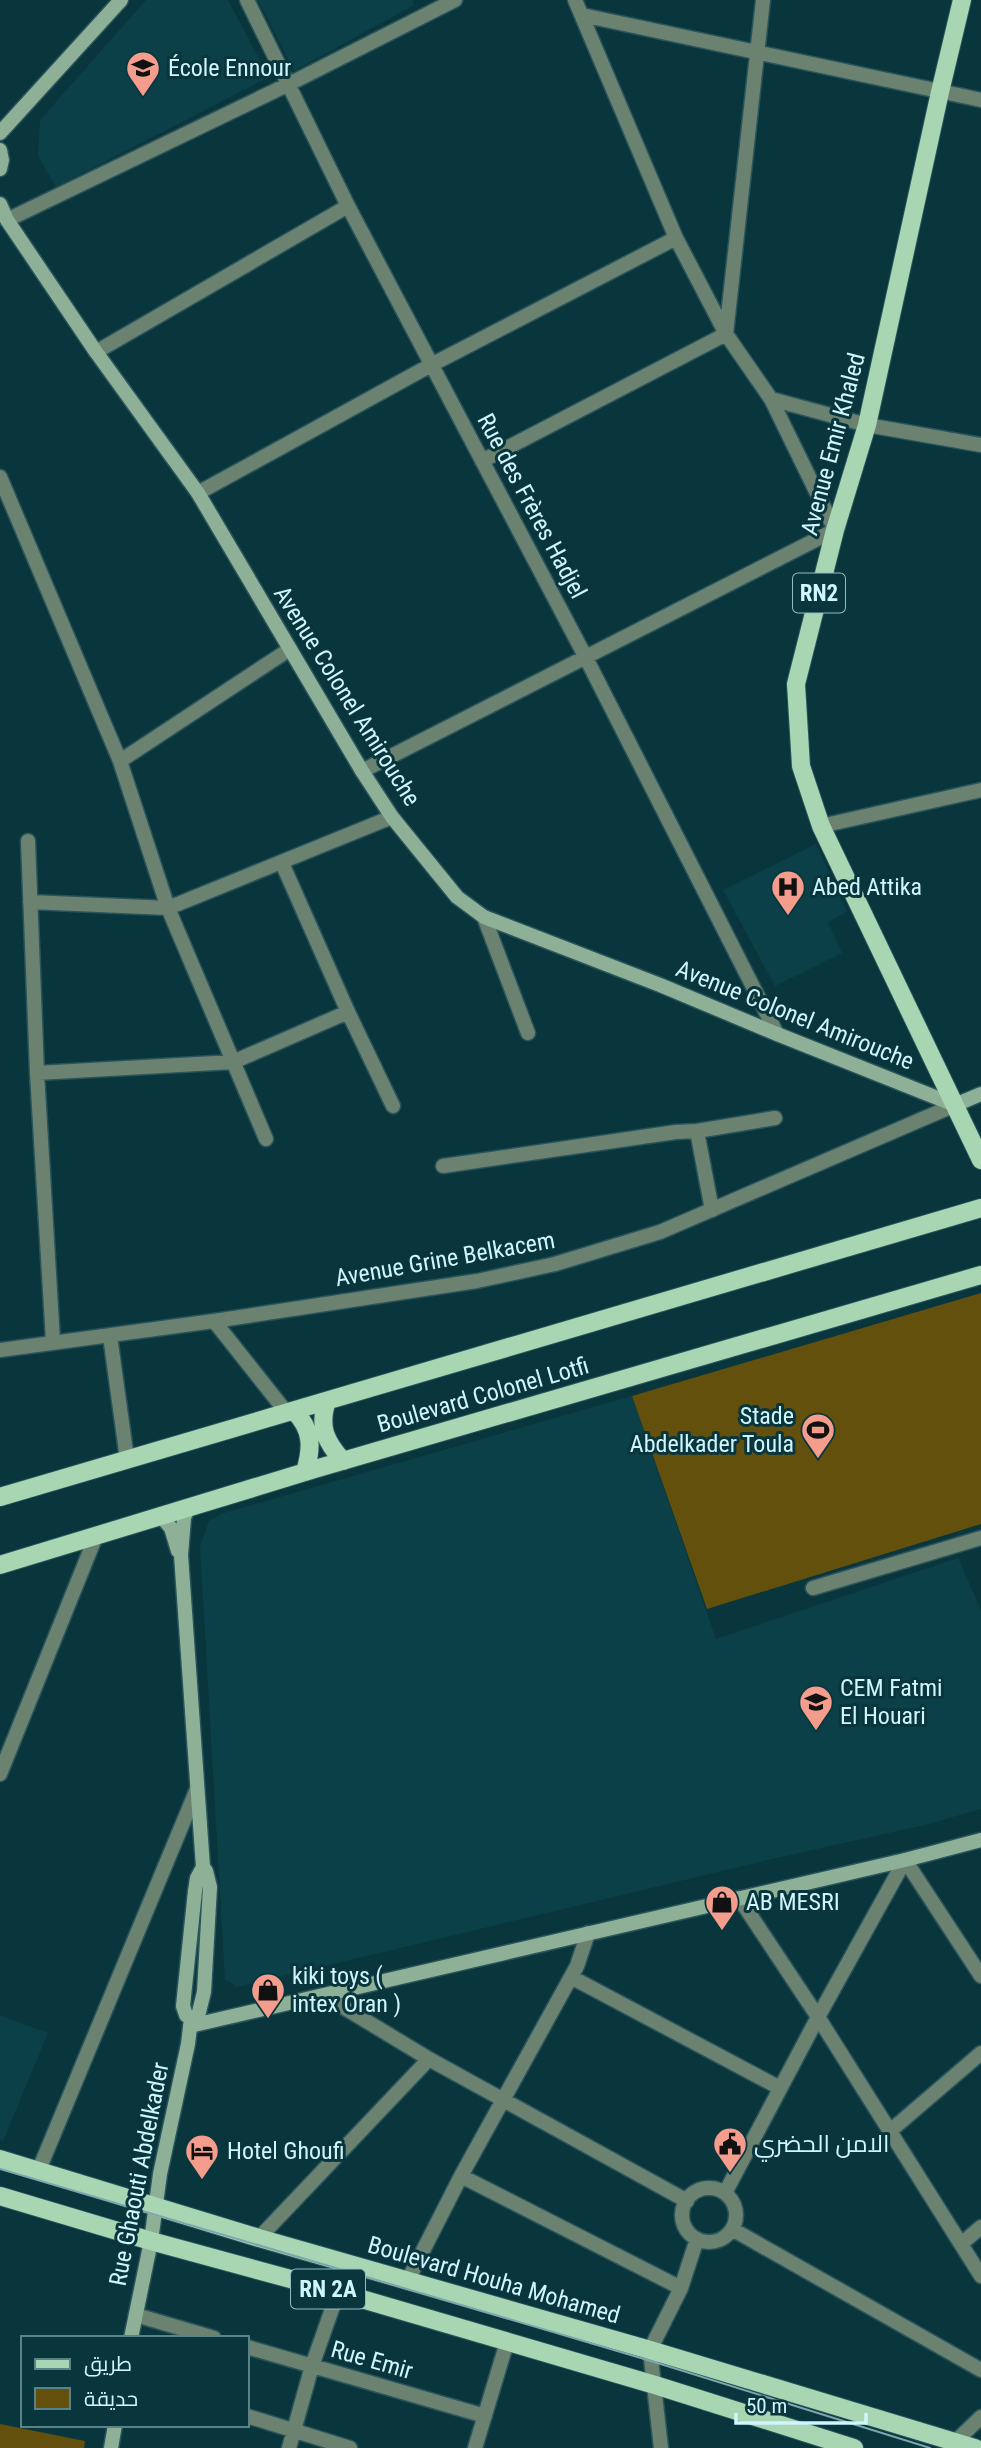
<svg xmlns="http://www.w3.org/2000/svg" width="981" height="2448" font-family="'Roboto Condensed',Cairo,sans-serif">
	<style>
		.built { fill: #0c4049 }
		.green { fill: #63500c }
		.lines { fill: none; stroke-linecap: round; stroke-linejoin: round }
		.minor-casing { stroke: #29545b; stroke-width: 17 }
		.tertiary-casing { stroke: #29545b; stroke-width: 17 }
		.secondary-casing { stroke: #29545b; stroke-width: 17 }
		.primary-casing { stroke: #29545b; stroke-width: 20 }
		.minor { stroke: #6c8271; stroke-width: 14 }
		.tertiary { stroke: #6c8271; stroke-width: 14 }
		.secondary { stroke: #8eb096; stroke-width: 14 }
		.primary { stroke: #a8d5b2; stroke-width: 18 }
		.tram { stroke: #7da5ad; stroke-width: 2 }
		.labels { text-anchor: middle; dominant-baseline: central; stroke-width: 6; stroke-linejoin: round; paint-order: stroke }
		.shield { fill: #09353c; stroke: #94bbc3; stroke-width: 2 }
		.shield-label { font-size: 23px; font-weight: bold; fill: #d0f5fd }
		.poi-label { font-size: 24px; fill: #d0f5fd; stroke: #09353c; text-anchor: start }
		.street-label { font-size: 24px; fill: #d0f5fd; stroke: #09353c }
	</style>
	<rect width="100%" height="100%" fill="#09353c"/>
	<path class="built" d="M 146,0 L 228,0 L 269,77 L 56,187 L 38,155 L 40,120 Z
		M 258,0 L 412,0 L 414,5 L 294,71 Z
		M 816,844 L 847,912 L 828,922 L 842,953 L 775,986 L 723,890 Z
		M 632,1396 L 716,1639 L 958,1558 L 981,1610 L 981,1809 L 925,1825 L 781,1857 L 237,1987 L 225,1979 L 200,1546 L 209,1521 L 224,1513 Z
		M 0,2015 L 48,2033 L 3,2141 L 0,2140 Z"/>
	<path class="green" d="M 981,1293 L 981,1524 L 707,1609 L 632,1396 Z
		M 0,2424 L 85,2441 L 84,2448 L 0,2448 Z"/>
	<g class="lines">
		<g class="minor-casing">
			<path id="minor" d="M 247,0 L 348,206 L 585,656 L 777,1034
				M 575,0 L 676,238 L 726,334 L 771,399 L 867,425 L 981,445
				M 582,15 L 981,100
				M 7,220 L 289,84 L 455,0
				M 96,352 L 348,206
				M 482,461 L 726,334 L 763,0
				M 0,477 L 120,761 L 168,908 L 266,1139
				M 198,493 L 431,365 L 676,238
				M 120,761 L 290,649
				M 362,771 L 835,530 L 771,399
				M 821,826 L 981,790
				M 28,841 L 37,1073 L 53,1341
				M 282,863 L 348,1012 L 393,1106
				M 30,902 L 168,908 L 392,817
				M 484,917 L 528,1033
				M 37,1073 L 233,1062 L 348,1012
				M 697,1131 L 712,1210
				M 443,1166 L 676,1132 L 697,1131 L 775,1118
				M 214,1321 L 287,1413
				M 110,1336 L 127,1459
				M 813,1588 L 981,1538
				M 0,1774 L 96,1536
				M 739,1898 L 818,2017 L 981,2276
				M 571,1977 L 780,2088
				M 325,1996 L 429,2059 L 687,2201
				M 889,2132 L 981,2053
				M 38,2172 L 197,1789
				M 461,2176 L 681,2288
				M682 2215a27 27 0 1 1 54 0a27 27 0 1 1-54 0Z
				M 725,2193 L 818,2017 L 905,1860 L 981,1976
				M 732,2229 L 981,2370
				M 259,2238 L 429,2059
				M 961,2244 L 981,2227
				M 407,2282 L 461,2176 L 577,1966 L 588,1933
				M 136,2315 L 214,2338
				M 247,2347 L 485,2416
				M 247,2416 L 350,2448
				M 955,2442 L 981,2417
				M 289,2448 L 312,2366 L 338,2292
				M 475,2448 L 507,2342
				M 661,2448 L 650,2350 L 681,2288 L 697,2239"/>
		</g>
		<g class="tertiary-casing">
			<path id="tertiary" d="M 0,1350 L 214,1321 L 477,1281 L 555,1264 L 660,1232 L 955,1105"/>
		</g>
		<g class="secondary-casing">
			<path id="secondary" d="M 0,133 L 121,0
				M 0,150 L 2,160 L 0,169
				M 0,204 L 7,220 L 96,352 L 198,493 L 362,771 L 392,817 L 457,897 L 484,917 L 660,985 L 777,1034 L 955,1105 L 981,1094
				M 161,1516 L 171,1528 L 178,1551
				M 191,2019 L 186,2015 L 183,2006 L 195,1891 L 197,1878 L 203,1867
				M 190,2026 L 905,1860 L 981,1840
				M 131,2338 L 151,2241 L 160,2174 L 188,2044 L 191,2019 L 198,2016 L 204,1992 L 210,1887 L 206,1871 L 203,1867 L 181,1555 L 184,1518 L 188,1508
				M 111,2448 L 115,2425"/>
		</g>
		<g class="primary-casing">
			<path id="primary" d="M 962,0 L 940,92 L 867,425 L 835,530 L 796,684 L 801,766 L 821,826 L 981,1160
				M 327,1401 C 318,1427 326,1442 343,1461
				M 294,1411 C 313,1430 312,1448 305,1472
				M 0,1497 L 981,1208
				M 0,1565 L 315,1469 L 981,1275
				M 0,2159 L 259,2238 L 650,2350 L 975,2448
				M 0,2196 L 151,2241 L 338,2292 L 655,2385 L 854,2448"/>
		</g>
		<use href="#minor" class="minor"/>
		<use href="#tertiary" class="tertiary"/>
		<use href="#secondary" class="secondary"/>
		<use href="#primary" class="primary"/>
		<path class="tram" d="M 0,2169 L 651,2361 L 930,2448"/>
	</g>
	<defs>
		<g id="school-pin" transform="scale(1.75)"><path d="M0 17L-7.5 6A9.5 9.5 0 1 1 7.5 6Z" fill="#f49d8c" stroke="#09353c"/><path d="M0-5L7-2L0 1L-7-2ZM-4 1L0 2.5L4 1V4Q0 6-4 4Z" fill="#111"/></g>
		<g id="hospital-pin" transform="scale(1.75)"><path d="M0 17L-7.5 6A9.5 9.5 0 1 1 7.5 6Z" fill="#f49d8c" stroke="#09353c"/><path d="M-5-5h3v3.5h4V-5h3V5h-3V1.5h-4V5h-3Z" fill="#111"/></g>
		<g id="stadium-pin" transform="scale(1.75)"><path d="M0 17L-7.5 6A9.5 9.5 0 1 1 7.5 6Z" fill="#f49d8c" stroke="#09353c"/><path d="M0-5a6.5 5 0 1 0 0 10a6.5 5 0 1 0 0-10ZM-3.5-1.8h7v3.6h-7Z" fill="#111"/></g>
		<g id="shop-pin" transform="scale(1.75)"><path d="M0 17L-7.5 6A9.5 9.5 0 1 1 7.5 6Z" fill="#f49d8c" stroke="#09353c"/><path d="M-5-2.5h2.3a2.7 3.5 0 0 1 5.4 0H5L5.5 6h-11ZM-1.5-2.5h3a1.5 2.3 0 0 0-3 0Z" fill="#111"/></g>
		<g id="civic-pin" transform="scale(1.75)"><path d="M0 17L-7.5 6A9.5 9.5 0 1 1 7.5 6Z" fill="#f49d8c" stroke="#09353c"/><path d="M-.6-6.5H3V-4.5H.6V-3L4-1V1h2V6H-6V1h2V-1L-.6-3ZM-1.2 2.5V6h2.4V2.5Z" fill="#111"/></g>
		<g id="hotel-pin" transform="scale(1.75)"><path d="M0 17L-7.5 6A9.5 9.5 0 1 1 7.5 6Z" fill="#f49d8c" stroke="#09353c"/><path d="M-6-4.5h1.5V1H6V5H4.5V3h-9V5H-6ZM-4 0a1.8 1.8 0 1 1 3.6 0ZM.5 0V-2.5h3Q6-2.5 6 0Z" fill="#111"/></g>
	</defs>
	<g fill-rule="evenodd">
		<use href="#school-pin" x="143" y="68"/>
		<use href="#hospital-pin" x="788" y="887"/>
		<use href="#stadium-pin" x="818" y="1430"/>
		<use href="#school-pin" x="816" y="1702"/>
		<use href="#shop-pin" x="722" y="1902"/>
		<use href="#shop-pin" x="268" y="1990"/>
		<use href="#civic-pin" x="730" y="2144"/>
		<use href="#hotel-pin" x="202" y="2151"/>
	</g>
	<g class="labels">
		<g class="shield">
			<rect x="793" y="573.5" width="52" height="39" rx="5"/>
			<rect x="291" y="2269.5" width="74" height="39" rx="5"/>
		</g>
		<g class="shield-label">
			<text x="819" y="593">RN2</text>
			<text x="328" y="2289">RN 2A</text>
		</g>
		<g class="poi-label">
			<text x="168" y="68">École Ennour</text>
			<text x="812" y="887">Abed Attika</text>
			<text x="794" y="1416" text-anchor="end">Stade<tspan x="794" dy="28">Abdelkader Toula</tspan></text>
			<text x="840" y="1688">CEM Fatmi<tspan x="840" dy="28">El Houari</tspan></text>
			<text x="746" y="1902">AB MESRI</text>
			<text x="292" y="1976">kiki toys (<tspan x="292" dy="28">intex Oran )</tspan></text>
			<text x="754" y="2144">الامن الحضري</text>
			<text x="227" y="2151">Hotel Ghoufi</text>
		</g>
		<g class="street-label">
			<text transform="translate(833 444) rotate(-75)">Avenue Emir Khaled</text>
			<text transform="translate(532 506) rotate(62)">Rue des Frères Hadjel</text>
			<text transform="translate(347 696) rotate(58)">Avenue Colonel Amirouche</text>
			<text transform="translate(795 1015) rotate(22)">Avenue Colonel Amirouche</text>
			<text transform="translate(445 1259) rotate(-10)">Avenue Grine Belkacem</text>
			<text transform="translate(483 1395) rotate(-16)">Boulevard Colonel Lotfi</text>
			<text transform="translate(139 2174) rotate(-79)">Rue Ghaouti Abdelkader</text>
			<text transform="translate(494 2280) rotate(16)">Boulevard Houha Mohamed</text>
			<text transform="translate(372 2360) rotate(16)">Rue Emir</text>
		</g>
	</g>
	<rect x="21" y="2336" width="228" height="91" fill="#09353c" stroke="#598289" stroke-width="2"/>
	<rect x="35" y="2359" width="35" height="10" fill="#a8d5b2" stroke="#598289" stroke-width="2"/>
	<text x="84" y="2371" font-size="21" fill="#d0f5fd">طريق</text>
	<rect x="35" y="2388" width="35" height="21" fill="#63500c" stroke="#598289" stroke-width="2"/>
	<text x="84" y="2406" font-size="21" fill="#d0f5fd">حديقة</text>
	<path d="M736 2413v10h130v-10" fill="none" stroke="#d0f5fd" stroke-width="3.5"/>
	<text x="746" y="2413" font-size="21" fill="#d0f5fd" stroke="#09353c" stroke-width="5" paint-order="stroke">50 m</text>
</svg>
